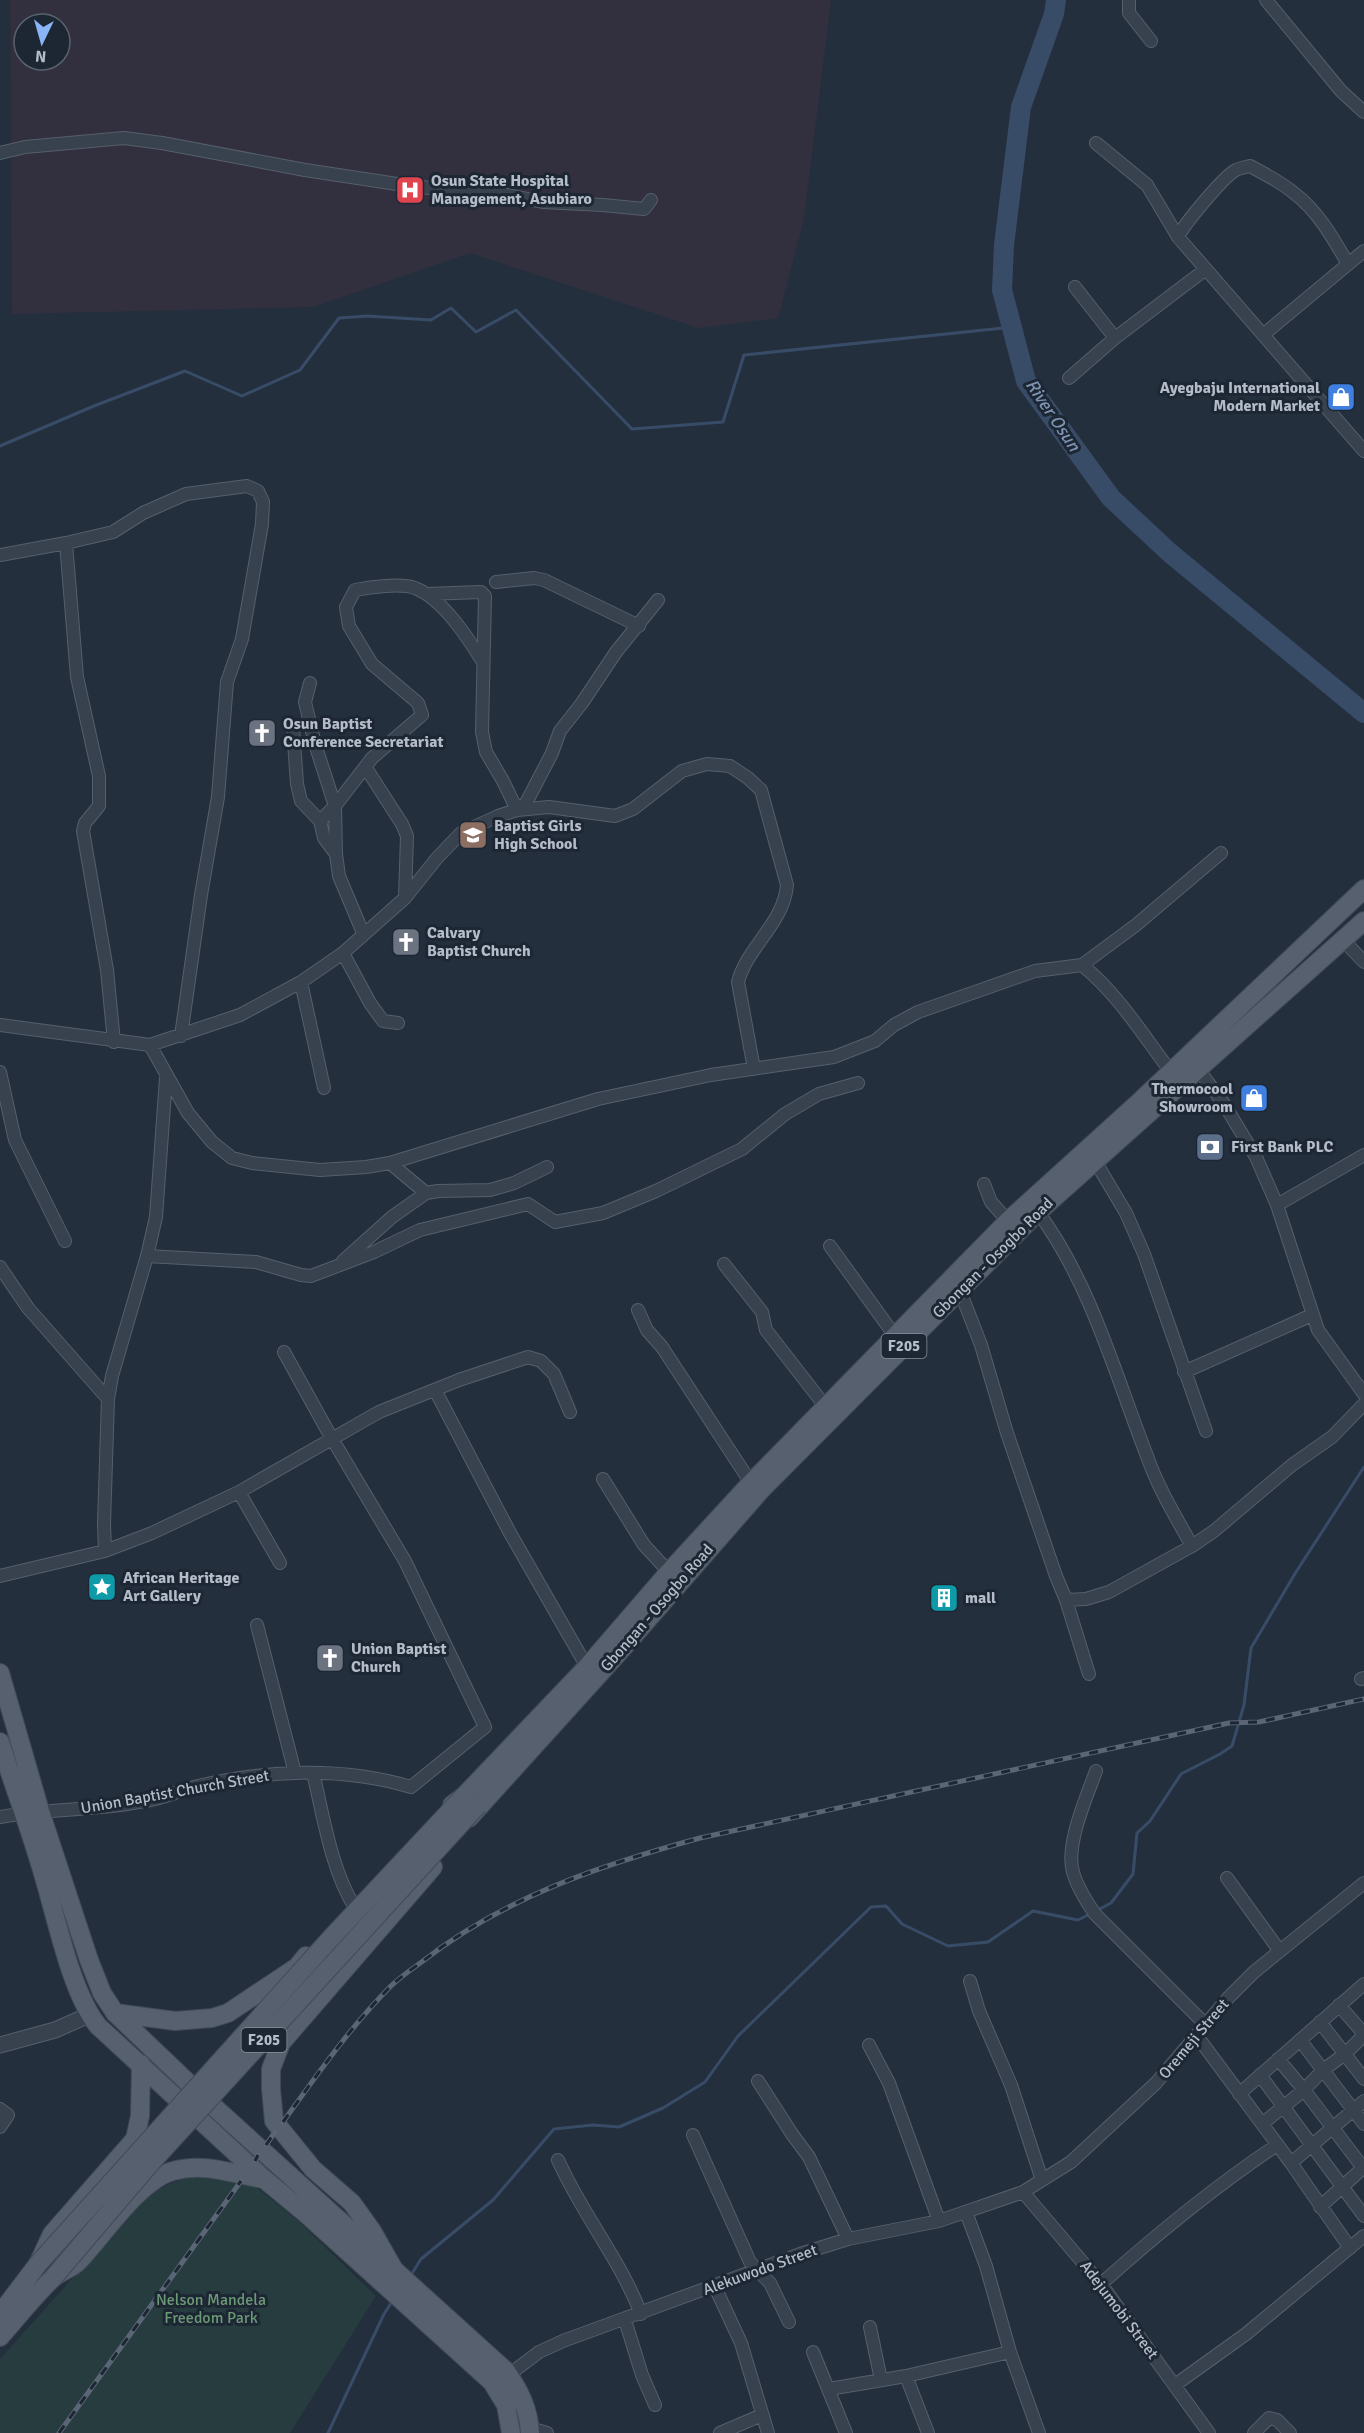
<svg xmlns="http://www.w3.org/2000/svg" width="1364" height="2433" font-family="Signika,sans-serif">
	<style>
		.medical { fill: #32303f; fill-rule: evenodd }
		.green { fill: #263c3f }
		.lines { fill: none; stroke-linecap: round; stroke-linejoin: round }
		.stream { stroke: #394c67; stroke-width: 3 }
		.river { stroke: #394c67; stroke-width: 20 }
		.minor-casing { stroke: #565f6c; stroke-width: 14 }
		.tertiary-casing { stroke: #565f6c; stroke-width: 17 }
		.primary-casing { stroke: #414a57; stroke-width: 20 }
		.minor { stroke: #38414e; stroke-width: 12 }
		.tertiary { stroke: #38414e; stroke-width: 15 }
		.primary { stroke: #56606e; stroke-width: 18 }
		.rail-casing { stroke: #5a6575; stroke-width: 5 }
		.rail { stroke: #1d2633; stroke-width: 3; stroke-dasharray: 9; stroke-linecap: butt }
		.primary-bridge-casing { stroke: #414a57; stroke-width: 20; stroke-linecap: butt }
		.primary-bridge { stroke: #56606e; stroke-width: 18 }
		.labels { text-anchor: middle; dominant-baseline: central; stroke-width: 6; stroke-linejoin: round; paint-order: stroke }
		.shield { fill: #1d2633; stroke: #878f9c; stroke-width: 1.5 }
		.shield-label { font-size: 15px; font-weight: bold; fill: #b4bcc9 }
		.poi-label { font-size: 16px; font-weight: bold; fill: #b4bcc9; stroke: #1d2633; text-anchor: start }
		.street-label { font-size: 16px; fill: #b4bcc9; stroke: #1d2633 }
		.park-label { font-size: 16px; fill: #6b9a76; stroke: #1d2633 }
		.water-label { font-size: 18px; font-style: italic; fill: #7c92b1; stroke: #1d2633 }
	</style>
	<rect width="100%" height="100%" fill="#242f3e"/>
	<path class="medical" d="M 10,0 L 831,0 L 804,218 L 778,318 L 699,328 L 470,253 L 313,307 L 12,314 ZM 24,24 L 60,24 L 60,60 L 24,60 Z"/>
	<path class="green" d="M 213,2175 L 257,2188 L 296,2219 L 376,2296 L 290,2433 L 0,2433 L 0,2359 L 149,2193 L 184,2178 Z"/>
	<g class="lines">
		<path class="stream" d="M 0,446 L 94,406 L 185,371 L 242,396 L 300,370 L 339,318 L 367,316 L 431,320 L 451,308 L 476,332 L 516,310 L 632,429 L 723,422 L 744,355 L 1013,327
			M 1096,1911 L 1111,1903 L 1133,1874 L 1137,1833 L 1150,1821 L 1181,1774 L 1220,1754 L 1232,1746 L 1244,1705 L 1251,1648 L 1296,1572 L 1364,1467
			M 411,2275 L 421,2259 L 493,2200 L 554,2129 L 593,2125 L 619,2127 L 663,2108 L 705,2082 L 738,2036 L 871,1907 L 886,1906 L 902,1924 L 948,1946 L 988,1942 L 1033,1911 L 1078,1920 L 1090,1914
			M 328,2433 L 384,2314 L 393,2300"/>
		<path class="river" d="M 1056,0 L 1054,14 L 1021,107 L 1004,245 L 1002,290 L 1026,381 L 1111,498 L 1170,553 L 1364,713"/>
		<g class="minor-casing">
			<path id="minor" d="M 1129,0 L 1129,13 L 1151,41
				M 1266,0 L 1341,91 L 1364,112
				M 1096,143 L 1147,185 L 1178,237 L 1364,451
				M 0,153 L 25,147 L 124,138 L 162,143 L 305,170 L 397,184 L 438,189 L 471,188 L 543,202 L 603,205 L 644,209 L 651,200
				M 1178,237 C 1184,224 1224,176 1236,170 C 1240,168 1246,167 1250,166 C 1265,174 1281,182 1294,193 C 1318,211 1333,238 1348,264
				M 1075,287 L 1115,338
				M 1263,335 L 1364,251
				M 1069,378 L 1115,338 L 1206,269
				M 66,543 L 77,677 L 99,776 L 99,806 L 85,823 L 83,831 L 107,970 L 114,1042
				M 0,555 L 66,543 L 113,532 L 143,513 L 186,494 L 247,486 L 258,491 L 263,502 L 262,524 L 242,639 L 227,682 L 218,797 L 201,895 L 181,1036
				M 496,582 L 534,578 L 544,580 L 639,626
				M 427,594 L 481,592 L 485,596 L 482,732 L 486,752 L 503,781 L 517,810 L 549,807 L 615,816 L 633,809 L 682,771 L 707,764 L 730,766 L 748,778 L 761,790 L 787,885 C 784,923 747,947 738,982 L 754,1069
				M 310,683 L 305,702 L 315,744 L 335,806 L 320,821
				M 293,727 L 297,784 L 301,801 L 320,821 L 324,838 L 336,854
				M 366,768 L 402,824 L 407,836 L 405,898
				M 363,933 L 339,876 L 336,854 L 335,806 L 372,758 L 422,715 L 418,703 L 372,664 L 349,626 L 346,607 L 355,590 C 370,587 401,583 415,588 C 443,599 468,638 483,662
				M 1343,940 L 1364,962
				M 343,953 L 370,1003 L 383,1021 L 398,1023
				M 1082,965 L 1136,925 L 1221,853
				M 301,982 L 324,1088
				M 0,1025 L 150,1045 L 240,1015 L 301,982 L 343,953 L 405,898 L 437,858 L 461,833 L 498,816 L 517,810 L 526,803 L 552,753 L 560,731 L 582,703 L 616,652 L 658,600
				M 150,1045 L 188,1113 L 212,1142 L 232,1158 L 252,1163 L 320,1170 L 366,1167 L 390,1163 L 598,1099 L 711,1075 L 834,1057 L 875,1041 L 894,1025 L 918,1012 L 1035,971 L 1082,965 C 1118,994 1143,1035 1171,1072
				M 1198,1069 L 1224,1104 L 1256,1157 L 1277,1205 L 1318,1330 L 1364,1394
				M 0,1072 L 15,1140 L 65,1241
				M 1095,1161 L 1126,1213 L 1144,1254 L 1206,1431
				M 390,1163 L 426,1193
				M 984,1184 L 991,1202 L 1008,1221
				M 1277,1205 L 1364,1155
				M 1038,1212 C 1091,1284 1115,1374 1147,1456 C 1158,1488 1176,1517 1192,1546
				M 830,1246 L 895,1336
				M 147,1256 L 256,1262 L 301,1275 L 311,1276 L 374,1252 L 420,1230 L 528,1204 L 555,1222 L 603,1213 L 656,1191 L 742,1149 L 785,1114 L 819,1094 L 858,1083
				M 343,1261 L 392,1217 L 426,1193 L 438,1191 L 490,1190 L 514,1183 L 547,1167
				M 724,1264 L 762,1312 L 766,1330 L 825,1406
				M 0,1267 L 28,1308 L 108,1399
				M 960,1291 L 981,1345 L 1007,1433 L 1056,1576 L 1066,1600 L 1089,1674
				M 638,1310 L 647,1330 L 662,1347 L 751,1483
				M 1184,1372 L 1312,1315
				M 435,1390 L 510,1533 L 587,1667
				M 603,1479 L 644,1545 L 669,1572
				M 239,1492 L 280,1563
				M 105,1551 L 104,1524 L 108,1399 L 112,1376 L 147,1256 L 156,1217 L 166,1078
				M 0,1576 L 105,1551 L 152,1533 L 239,1492 L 379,1412 L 459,1380 L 528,1357 L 541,1361 L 554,1374 L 570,1412
				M 1066,1600 L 1086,1599 L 1109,1592 L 1192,1546 L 1214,1531 L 1292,1465 L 1332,1437 L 1364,1404
				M 257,1625 L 295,1773
				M 1361,1679 L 1364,1678
				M 1096,1771 C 1087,1796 1065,1845 1073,1872 C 1077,1887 1086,1901 1095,1914 L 1206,2025
				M 313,1773 C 323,1814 331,1869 354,1906
				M 0,1817 C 42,1810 85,1810 127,1804 C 138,1802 149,1801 159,1798 C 171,1795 182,1790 194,1787 C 264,1770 341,1766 411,1787 L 485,1727 L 405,1561 L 331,1437 L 284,1352
				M 1227,1878 L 1279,1950
				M 970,1981 L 979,2011 L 1011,2085 L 1042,2180
				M 1339,2005 L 1364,2034
				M 1320,2022 L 1364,2079
				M 1197,2036 L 1291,2163 L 1350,2248
				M 1300,2040 L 1364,2124
				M 869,2045 L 889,2083 L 939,2221
				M 1278,2059 L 1304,2090 L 1364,2169
				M 1260,2075 L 1364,2216
				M 758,2081 L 792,2134 L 809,2157 L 848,2239
				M 1239,2094 L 1364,1984
				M 0,2109 L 8,2115 L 0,2127
				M 1262,2124 L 1304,2090 L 1323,2070 L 1345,2054 L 1364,2035
				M 693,2135 L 750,2262 L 770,2283 L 789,2322
				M 558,2160 C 582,2214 620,2259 641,2314
				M 1291,2163 L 1364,2101
				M 1023,2192 L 1101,2284 L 1209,2433
				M 1320,2207 L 1364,2167
				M 966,2212 L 986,2266 L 1010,2352 L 1039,2433
				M 1101,2284 C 1157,2234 1214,2187 1277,2145
				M 715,2287 L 741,2343 L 768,2433
				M 625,2320 L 642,2375 L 655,2405
				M 870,2327 L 881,2380
				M 813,2352 L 846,2433
				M 906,2376 L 928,2433
				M 502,2380 L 539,2352 L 563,2341 L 800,2254 L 848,2239 L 939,2221 L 1023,2192 L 1071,2162 L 1156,2083 L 1228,1998 L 1254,1972 L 1364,1883
				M 1175,2385 L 1246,2334 L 1364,2236
				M 829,2389 L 906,2376 L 1010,2352
				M 530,2428 L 547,2433
				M 720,2433 L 762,2415
				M 1254,2433 L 1269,2418 L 1277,2420 L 1290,2433"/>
		</g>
		<g class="tertiary-casing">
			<path id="tertiary" d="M 0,2045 L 55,2030 L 89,2015"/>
		</g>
		<g class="primary-casing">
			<path id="primary" d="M 0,1673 L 40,1811 L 89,1960 L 102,1993 L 115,2013 L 203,2097 L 506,2371 C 519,2390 529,2409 530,2433
				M 0,1742 C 14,1787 31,1831 44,1877 C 57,1920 71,1992 98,2026 L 264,2179 L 304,2212 L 492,2382 L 506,2405 L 511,2433
				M 452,1805 L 464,1796 L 587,1667 L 669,1572 L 751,1483 L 1008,1221 L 1136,1105 L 1364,889
				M 469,1818 L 621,1650 L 761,1490 L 1038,1212 L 1364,921
				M 115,2013 L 175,2021 L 212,2018 L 228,2013 L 297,1967 L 306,1956
				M 393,2268 L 372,2231 L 352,2203 L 313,2169 L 274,2121 L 271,2089 L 271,2069 L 281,2043 L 433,1867
				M 0,2314 L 38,2264 L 52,2234 L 135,2139 L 140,2116 L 141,2064
				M 0,2337 C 17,2318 33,2297 52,2279 C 59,2272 71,2269 78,2262 C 103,2236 139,2180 173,2171 C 204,2162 233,2174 263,2179"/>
		</g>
		<use href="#minor" class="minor"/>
		<use href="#tertiary" class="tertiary"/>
		<use href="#primary" class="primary"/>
		<g class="rail-casing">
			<path id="rail" d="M 283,2122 C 317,2075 350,2027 391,1986 C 400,1977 412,1969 423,1961 C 505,1897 601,1865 700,1838 L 1229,1723 L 1259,1722 L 1364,1699
				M 266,2145 L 275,2132
				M 255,2161 L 258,2155
				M 59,2433 L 241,2181"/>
		</g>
		<use href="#rail" class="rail"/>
		<g class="primary-bridge-casing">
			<path id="primary-bridge" d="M 38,2264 L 330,1939 L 464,1796
				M 53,2278 L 150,2164 L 478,1805"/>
		</g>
		<use href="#primary-bridge" class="primary-bridge"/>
	</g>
	<defs>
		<g id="hospital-square" transform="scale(1.5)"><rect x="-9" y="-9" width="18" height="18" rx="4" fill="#e0444e" stroke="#1d2633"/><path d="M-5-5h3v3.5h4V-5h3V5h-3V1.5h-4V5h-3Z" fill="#fff"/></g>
		<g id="shop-square" transform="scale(1.5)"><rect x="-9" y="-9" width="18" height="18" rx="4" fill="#3f7fe0" stroke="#1d2633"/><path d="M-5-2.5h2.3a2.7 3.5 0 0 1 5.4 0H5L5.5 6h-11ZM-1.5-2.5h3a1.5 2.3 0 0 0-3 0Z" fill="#fff"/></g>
		<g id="church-square" transform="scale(1.5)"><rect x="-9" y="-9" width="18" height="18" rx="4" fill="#6b7280" stroke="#1d2633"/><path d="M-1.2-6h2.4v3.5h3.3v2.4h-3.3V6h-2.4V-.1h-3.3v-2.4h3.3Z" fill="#fff"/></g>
		<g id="school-square" transform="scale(1.5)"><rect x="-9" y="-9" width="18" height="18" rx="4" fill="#8d6e63" stroke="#1d2633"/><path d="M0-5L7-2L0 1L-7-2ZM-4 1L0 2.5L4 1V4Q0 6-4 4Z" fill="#fff"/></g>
		<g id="bank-square" transform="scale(1.5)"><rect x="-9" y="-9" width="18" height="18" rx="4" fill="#5c6f8a" stroke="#1d2633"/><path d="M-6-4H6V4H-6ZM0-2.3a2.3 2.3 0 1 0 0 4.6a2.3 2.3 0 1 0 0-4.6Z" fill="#fff"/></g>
		<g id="sight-square" transform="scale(1.5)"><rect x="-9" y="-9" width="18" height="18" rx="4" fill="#0f9aa8" stroke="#1d2633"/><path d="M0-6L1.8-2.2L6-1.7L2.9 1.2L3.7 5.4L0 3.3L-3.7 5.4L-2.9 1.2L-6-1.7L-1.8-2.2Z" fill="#fff"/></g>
		<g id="building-square" transform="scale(1.5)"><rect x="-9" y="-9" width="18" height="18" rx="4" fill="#0f9aa8" stroke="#1d2633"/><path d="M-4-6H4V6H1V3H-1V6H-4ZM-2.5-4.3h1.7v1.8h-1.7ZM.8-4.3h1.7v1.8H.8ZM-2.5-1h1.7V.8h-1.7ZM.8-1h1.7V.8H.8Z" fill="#fff"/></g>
	</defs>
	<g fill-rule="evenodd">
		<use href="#hospital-square" x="410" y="190"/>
		<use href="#shop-square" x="1341" y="397"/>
		<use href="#church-square" x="262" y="733"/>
		<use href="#school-square" x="473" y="835"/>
		<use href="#church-square" x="406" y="942"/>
		<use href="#shop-square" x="1254" y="1098"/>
		<use href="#bank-square" x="1210" y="1147"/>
		<use href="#sight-square" x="102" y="1587"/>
		<use href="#building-square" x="944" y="1598"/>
		<use href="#church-square" x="330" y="1658"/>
	</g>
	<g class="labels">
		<g class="shield">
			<rect x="881.5" y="1334" width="45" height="24" rx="4.5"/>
			<rect x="241.5" y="2028" width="45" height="24" rx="4.5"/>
		</g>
		<g class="shield-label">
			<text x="904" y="1346">F205</text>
			<text x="264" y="2040">F205</text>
		</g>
		<g class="poi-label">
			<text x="431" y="181">Osun State Hospital<tspan x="431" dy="18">Management, Asubiaro</tspan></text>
			<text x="1320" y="388" text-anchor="end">Ayegbaju International<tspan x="1320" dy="18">Modern Market</tspan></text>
			<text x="283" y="724">Osun Baptist<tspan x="283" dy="18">Conference Secretariat</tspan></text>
			<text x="494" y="826">Baptist Girls<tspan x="494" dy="18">High School</tspan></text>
			<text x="427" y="933">Calvary<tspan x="427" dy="18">Baptist Church</tspan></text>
			<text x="1233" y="1089" text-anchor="end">Thermocool<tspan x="1233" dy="18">Showroom</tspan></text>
			<text x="1231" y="1147">First Bank PLC</text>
			<text x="123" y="1578">African Heritage<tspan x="123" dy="18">Art Gallery</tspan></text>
			<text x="965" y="1598">mall</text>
			<text x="351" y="1649">Union Baptist<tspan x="351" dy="18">Church</tspan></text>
		</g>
		<g class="street-label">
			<text transform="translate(993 1258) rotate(-45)">Gbongan - Osogbo Road</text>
			<text transform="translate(657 1608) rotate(-49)">Gbongan - Osogbo Road</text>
			<text transform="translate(175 1792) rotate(-10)">Union Baptist Church Street</text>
			<text transform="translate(1194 2039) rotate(-50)">Oremeji Street</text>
			<text transform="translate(760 2270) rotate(-20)">Alekuwodo Street</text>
			<text transform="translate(1119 2310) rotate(53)">Adejumobi Street</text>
		</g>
		<g class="park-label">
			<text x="211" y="2300">Nelson Mandela<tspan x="211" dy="18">Freedom Park</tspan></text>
		</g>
		<g class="water-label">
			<text transform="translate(1053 415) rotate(56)">River Osun</text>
		</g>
	</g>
	<g transform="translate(42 42) rotate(185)"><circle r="28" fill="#1d2633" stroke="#59626f" stroke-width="1.5"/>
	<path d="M0-4.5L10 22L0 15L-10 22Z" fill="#8ab4f8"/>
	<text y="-9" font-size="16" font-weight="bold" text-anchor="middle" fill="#b4bcc9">N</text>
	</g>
</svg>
